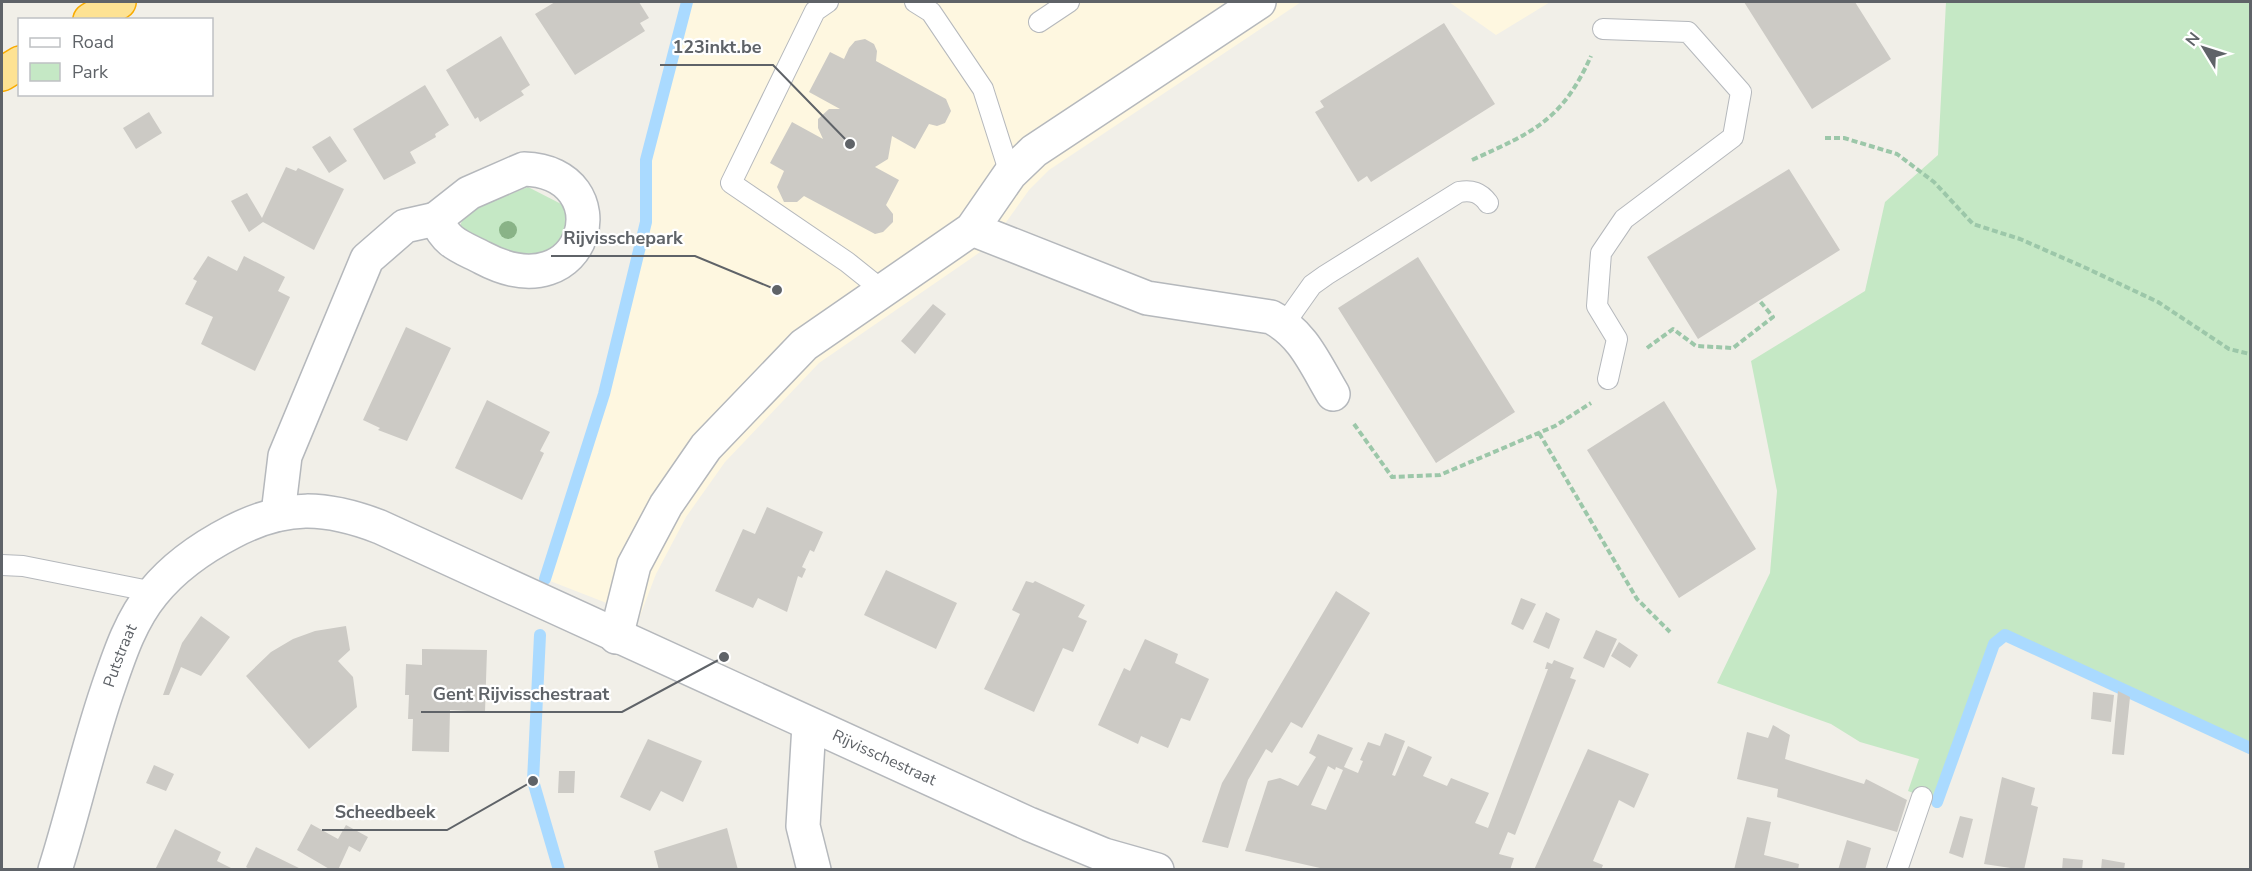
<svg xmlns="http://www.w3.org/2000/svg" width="2252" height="871" font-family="'Nunito Sans',sans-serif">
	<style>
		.commercial { fill: #fef7e0 }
		.green { fill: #c5e8c5 }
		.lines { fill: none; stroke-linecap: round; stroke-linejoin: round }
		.stream { stroke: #aadaff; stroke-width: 12 }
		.building { fill: #cccac5; fill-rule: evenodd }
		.lane-casing { stroke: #b5b8bc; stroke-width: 22 }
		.street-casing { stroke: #b5b8bc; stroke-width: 36 }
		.highway-casing { stroke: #f9ab00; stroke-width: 36 }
		.path { stroke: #9cc7a9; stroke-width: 4; stroke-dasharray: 6 3; stroke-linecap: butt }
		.lane { stroke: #fff; stroke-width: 20 }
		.street { stroke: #fff; stroke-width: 33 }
		.highway { stroke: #fde293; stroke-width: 33 }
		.tree { fill: #89b387 }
		.labels { text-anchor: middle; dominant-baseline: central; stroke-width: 4.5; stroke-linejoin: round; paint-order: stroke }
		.street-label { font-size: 16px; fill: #5f6368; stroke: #fff }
		.leader { fill: none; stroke: #5f6368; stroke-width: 2 }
		.callout-dot { fill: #5f6368; stroke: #fff; stroke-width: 2 }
		.callout-label { font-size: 18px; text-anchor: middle; font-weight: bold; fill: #5f6368; stroke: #fff; stroke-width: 4.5; stroke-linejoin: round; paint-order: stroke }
	</style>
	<rect width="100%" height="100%" fill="#f1efe8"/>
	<path class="commercial" d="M 687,2 L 1301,2 L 1049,170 L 1029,190 L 989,246 L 819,363 L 725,462 L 686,517 L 656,574 L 640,616 L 545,579 L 604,394 L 646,222 L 646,160 Z
		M 1449,2 L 1550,2 L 1496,35 Z"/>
	<path class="green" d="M 1946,2 L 2250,2 L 2250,748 L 2005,635 L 1994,644 L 1937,802 L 1908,791 L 1919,759 L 1860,742 L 1831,724 L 1717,683 L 1770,573 L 1777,491 L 1751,361 L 1865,291 L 1885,202 L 1938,155 Z
		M 528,187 L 569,208 L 570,228 L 547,260 L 500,255 L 458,230 L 466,212 Z"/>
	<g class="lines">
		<path class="stream" d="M 545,579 L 604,394 L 646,222 L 646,160 L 687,2
			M 540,635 L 533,781 L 559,870
			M 1937,802 L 1994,644 L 2005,635 L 2250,748"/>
	</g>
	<path class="building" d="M 555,2 L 639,2 L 649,18 L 640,23 L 645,31 L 575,75 L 535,14 Z
		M 1744,2 L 1855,2 L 1891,59 L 1812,109 Z
		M 1444,23 L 1495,104 L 1371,182 L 1367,176 L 1358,182 L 1315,112 L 1324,107 L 1320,101 Z
		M 501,36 L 530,85 L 521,91 L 524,95 L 480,122 L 478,117 L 475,119 L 446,70 Z
		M 865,39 L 874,44 L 877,51 L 876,61 L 946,99 L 951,111 L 945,123 L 937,126 L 929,124 L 915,149 L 892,136 L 888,159 L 875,167 L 899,180 L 886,205 L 893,214 L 893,222 L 883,232 L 875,234 L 804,196 L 797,202 L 784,202 L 777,187 L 784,171 L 770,163 L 792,122 L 823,139 L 818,128 L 818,119 L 829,109 L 840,109 L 809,92 L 830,52 L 844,59 L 849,48 L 855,41 Z
		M 425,85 L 449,125 L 435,134 L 436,137 L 410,152 L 416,163 L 384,180 L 353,129 Z
		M 149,112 L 162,133 L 136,149 L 123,128 Z
		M 330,136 L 347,161 L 329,173 L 312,147 Z
		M 286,167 L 296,171 L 298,168 L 344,189 L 314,250 L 263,222 L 249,232 L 231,201 L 247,193 L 262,218 Z
		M 1789,169 L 1840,250 L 1698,339 L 1647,257 Z
		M 208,256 L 237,271 L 244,256 L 285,277 L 278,291 L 290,297 L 255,371 L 201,344 L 213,317 L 185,304 L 197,281 L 193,279 Z
		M 1418,257 L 1515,412 L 1436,463 L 1338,308 Z
		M 933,304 L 946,314 L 915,354 L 901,341 Z
		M 406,327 L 451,348 L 407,441 L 378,430 L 380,428 L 363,420 Z
		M 487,400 L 550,432 L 540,451 L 544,453 L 522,500 L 455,468 Z
		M 1664,401 L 1756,549 L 1679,598 L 1587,450 Z
		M 767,507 L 823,532 L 814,552 L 810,550 L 802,567 L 806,569 L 802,578 L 798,576 L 787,612 L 758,598 L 753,608 L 715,591 L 743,529 L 755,534 Z
		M 886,570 L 957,603 L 936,649 L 864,615 Z
		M 1026,581 L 1033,583 L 1035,581 L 1085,605 L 1078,617 L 1087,621 L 1073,652 L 1063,648 L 1034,712 L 984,689 L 1020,614 L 1012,610 Z
		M 1336,591 L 1370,613 L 1302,728 L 1291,722 L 1272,753 L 1266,749 L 1248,780 L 1228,848 L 1202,842 L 1222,783 Z
		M 1521,598 L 1536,604 L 1523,630 L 1511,624 Z
		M 1546,612 L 1560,619 L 1549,649 L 1533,642 Z
		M 201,616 L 230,637 L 201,676 L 181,667 L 169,695 L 163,695 L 182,643 Z
		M 346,626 L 350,650 L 338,661 L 353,677 L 357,707 L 309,749 L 246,676 L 271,652 L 293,639 L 315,631 Z
		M 1596,630 L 1617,639 L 1604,668 L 1583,658 Z
		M 1145,639 L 1178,654 L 1175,663 L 1209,679 L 1190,721 L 1181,718 L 1168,748 L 1141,736 L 1138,744 L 1098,725 L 1124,668 L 1130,671 Z
		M 1619,642 L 1638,655 L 1630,668 L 1611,656 Z
		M 422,649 L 487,650 L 485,712 L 450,710 L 449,752 L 412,751 L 413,719 L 408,719 L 409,695 L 405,695 L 406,664 L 422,665 Z
		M 1554,660 L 1574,668 L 1570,678 L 1576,680 L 1515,835 L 1508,832 L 1499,854 L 1514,858 L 1510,870 L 1329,870 L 1245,851 L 1268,781 L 1280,778 L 1298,786 L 1316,757 L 1309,753 L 1318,734 L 1353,748 L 1344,767 L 1358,773 L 1363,761 L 1360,760 L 1368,742 L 1380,746 L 1385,733 L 1405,741 L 1392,775 L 1395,776 L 1408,746 L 1432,757 L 1423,776 L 1447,786 L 1451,778 L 1489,793 L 1475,823 L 1488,828 L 1548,669 L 1545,669 L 1547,662 L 1552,664 ZM 1328,766 L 1335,770 L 1336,767 L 1343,770 L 1326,810 L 1311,805 Z
		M 2118,691 L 2130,697 L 2124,755 L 2112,754 Z
		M 2093,692 L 2114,695 L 2111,722 L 2091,719 Z
		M 1773,725 L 1790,735 L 1785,759 L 1864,784 L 1866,779 L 1907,800 L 1897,832 L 1777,797 L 1778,789 L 1737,779 L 1747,732 L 1768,738 Z
		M 648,739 L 702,761 L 683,802 L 661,791 L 650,811 L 620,797 Z
		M 1588,749 L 1649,774 L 1634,808 L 1619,800 L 1593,861 L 1603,865 L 1601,870 L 1534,870 Z
		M 154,765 L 174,774 L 166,791 L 146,783 Z
		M 559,771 L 575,771 L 574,793 L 558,793 Z
		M 2002,777 L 2035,788 L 2031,805 L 2038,807 L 2024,870 L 1984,864 Z
		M 1960,816 L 1973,819 L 1963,858 L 1949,853 Z
		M 1747,817 L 1771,822 L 1764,855 L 1799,864 L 1798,870 L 1734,870 Z
		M 311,824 L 338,839 L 346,825 L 368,837 L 360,852 L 349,846 L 338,870 L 331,870 L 297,850 Z
		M 727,828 L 738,870 L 659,870 L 654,851 Z
		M 175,829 L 221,852 L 217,861 L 235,870 L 155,870 Z
		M 1847,840 L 1871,848 L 1865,870 L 1838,870 Z
		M 256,847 L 303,870 L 251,870 L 246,867 Z
		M 2063,858 L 2083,860 L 2082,870 L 2062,870 Z
		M 2102,859 L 2125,863 L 2124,870 L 2101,870 Z"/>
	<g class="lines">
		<g class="lane-casing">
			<path id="lane" d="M 828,2 L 815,11 L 731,183 L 847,262 L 882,290
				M 915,2 L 931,12 L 983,89 L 1010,174
				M 1039,22 L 1069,2
				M 1603,29 L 1688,32 L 1741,92 L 1733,137 L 1624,219 L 1601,253 L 1597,306 L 1617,339 L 1608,379
				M 1285,323 L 1312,285 L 1326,275 L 1459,192 C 1472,190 1480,192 1488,203
				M 2,565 L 23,566 L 154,592
				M 1897,870 L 1922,797"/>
		</g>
		<g class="street-casing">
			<g id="street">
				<path d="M 524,169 C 623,172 589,314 483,258 C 460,246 447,244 436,219 L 469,193 Z"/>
				<path d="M 972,229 L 1147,298 L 1271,317 C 1303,333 1315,364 1333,394"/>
				<path d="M 278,514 L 285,456 L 367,259 L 405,226 L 436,219"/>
				<path d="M 616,637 L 634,565 L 666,505 L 706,447 L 804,345 L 972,229 L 1010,174 L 1034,151 L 1259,2"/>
				<path d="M 809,725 L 803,826 L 814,870"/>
				<path id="s1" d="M 55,870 C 74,810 87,750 107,691 C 119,656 130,621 153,593 C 174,567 203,547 232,532 C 286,504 325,506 380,527 L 1029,824 L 1104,855 L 1157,870"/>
			</g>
		</g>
		<g class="highway-casing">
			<path id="highway" d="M 90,20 L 119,2
				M 2,74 L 20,63"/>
		</g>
		<path class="path" d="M 1825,138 L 1844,138 L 1897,154 L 1934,182 L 1973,224 L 2020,239 L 2086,268 L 2158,302 L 2229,349 L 2250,354
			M 1472,160 C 1533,132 1562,121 1591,56
			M 1647,348 L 1673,329 L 1696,346 L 1733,348 L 1773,317 L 1759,300
			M 1354,424 L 1392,477 L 1440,475 L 1555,426 L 1591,403
			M 1539,433 L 1637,599 L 1670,632"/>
		<use href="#lane" class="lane"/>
		<use href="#street" class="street"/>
		<use href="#highway" class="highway"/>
	</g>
	<circle class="tree" cx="508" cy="230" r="9"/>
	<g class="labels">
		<g class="street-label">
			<text stroke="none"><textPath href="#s1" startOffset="224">Putstraat</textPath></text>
			<text stroke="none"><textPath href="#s1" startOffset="1104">Rijvisschestraat</textPath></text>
		</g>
	</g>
	<path class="leader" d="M850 144L773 65H660M777 290L695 256H551M724 657L622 712H421M533 781L447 830H322"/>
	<g class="callout-dot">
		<circle cx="850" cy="144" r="6"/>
		<circle cx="777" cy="290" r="6"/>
		<circle cx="724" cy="657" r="6"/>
		<circle cx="533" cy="781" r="6"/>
	</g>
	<g class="callout-label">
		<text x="717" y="53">123inkt.be</text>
		<text x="623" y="244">Rijvisschepark</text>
		<text x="521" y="700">Gent Rijvisschestraat</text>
		<text x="385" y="818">Scheedbeek</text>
	</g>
	<rect width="2252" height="871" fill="none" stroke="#5f6368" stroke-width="6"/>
	<rect x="18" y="18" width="195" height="78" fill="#ffffff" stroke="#bfc1c3" stroke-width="1.5"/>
	<rect x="30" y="38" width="30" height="9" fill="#ffffff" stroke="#bfc1c3" stroke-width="1.5"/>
	<text x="72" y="48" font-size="18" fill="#5f6368">Road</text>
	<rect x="30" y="63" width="30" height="18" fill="#c5e8c5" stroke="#bfc1c3" stroke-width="1.5"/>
	<text x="72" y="78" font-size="18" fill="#5f6368">Park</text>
	<g transform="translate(2204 48) rotate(308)" stroke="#ffffff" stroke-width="4.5" paint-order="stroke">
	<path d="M0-4.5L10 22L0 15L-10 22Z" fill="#5f6368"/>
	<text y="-9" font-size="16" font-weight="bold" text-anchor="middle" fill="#5f6368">N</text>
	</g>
</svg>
